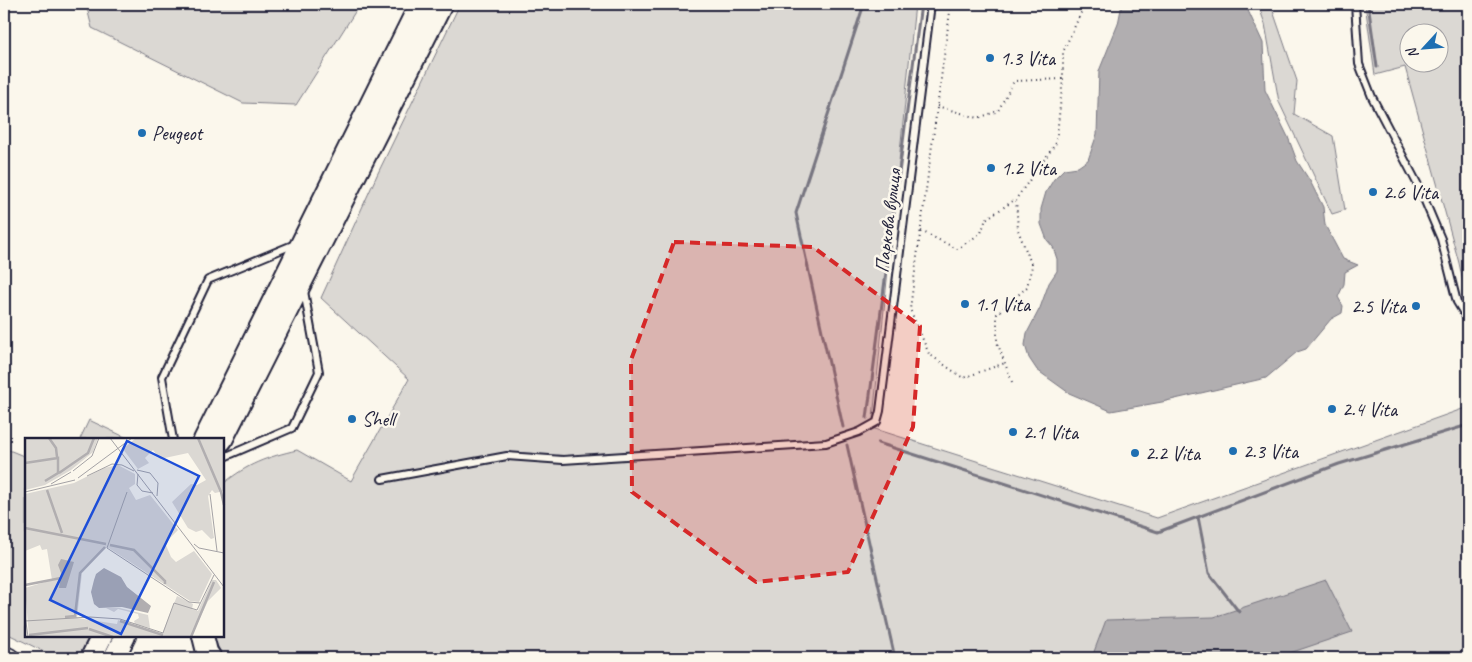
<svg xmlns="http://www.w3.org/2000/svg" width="1472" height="662" font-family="Caveat,sans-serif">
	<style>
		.green { fill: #dbd8d3; stroke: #7e7d87; fill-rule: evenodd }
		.water { fill: #b1aeb0; stroke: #787681 }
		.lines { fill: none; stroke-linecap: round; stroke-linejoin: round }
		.stream { stroke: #787681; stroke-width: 3 }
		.lane-casing { stroke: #22223b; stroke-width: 10 }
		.secondary-casing { stroke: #22223b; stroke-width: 21 }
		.primary-casing { stroke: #22223b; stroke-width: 24 }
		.path { stroke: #22223b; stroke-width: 2; stroke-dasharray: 1 4; stroke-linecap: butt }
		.lane { stroke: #fbf7ec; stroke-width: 6 }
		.secondary { stroke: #fbf7ec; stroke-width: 18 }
		.primary { stroke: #fbf7ec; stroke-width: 20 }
		.marked { fill: #d62828; fill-opacity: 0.2; stroke: #d62828; stroke-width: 4; stroke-dasharray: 10 6; stroke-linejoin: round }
		.poi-dot { fill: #1f6fb2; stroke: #fbf7ec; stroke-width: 2 }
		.labels { text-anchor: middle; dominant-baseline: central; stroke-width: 5; stroke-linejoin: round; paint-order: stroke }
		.poi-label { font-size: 20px; fill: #22223b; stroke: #fbf7ec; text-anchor: start }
		.street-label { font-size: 20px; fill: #22223b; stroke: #fbf7ec }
		.inset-river { fill: none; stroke: #b1aeb0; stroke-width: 2.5 }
		.inset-road { fill: none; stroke: #a4a2a5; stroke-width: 1 }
		.view { fill: #1d4ed8; fill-opacity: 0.15; stroke: #1d4ed8; stroke-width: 2.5 }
		.inset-edge { fill: none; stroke: #22223b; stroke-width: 2.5 }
	</style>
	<rect width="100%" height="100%" fill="#fbf7ec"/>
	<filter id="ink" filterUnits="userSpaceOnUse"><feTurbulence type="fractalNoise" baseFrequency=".02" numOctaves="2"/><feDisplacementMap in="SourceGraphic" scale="10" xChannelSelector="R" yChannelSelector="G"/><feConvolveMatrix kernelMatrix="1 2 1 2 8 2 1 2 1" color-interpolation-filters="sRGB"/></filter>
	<g filter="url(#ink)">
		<path class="green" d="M 86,4 L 360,4 L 296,105 L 243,103 L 92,28 Z
			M 460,4 L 609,4 L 629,10 L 635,4 L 915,4 L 872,428 L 1157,518 L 1468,407 L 1468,658 L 223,658 L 213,636 L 222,636 L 223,484 C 247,464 267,457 297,450 L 351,481 L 409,379 L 321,298 L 377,175 Z
			M 1258,4 L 1274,4 L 1273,11 L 1297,81 L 1294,114 L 1333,136 L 1345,210 L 1332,214 L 1279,102 L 1265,24 Z
			M 1365,4 L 1468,4 L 1468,306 L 1459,263 L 1405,67 L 1375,75 ZM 1440,32 L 1440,62 L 1410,62 L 1410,32 Z
			M 89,420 L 127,438 L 129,439 L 80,439 Z
			M 4,448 L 26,457 L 26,636 L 89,636 L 78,658 L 57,658 L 4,632 Z"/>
		<path class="water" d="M 1122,4 L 1245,4 L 1263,43 L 1265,90 L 1288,137 L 1297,161 L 1310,181 L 1323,207 L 1325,225 L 1343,259 L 1358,265 L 1345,272 L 1344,284 L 1338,297 L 1343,306 L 1342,313 L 1331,319 L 1306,349 L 1297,352 L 1266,378 L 1162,402 L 1111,411 L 1069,393 L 1037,370 L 1029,358 L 1025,345 L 1027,333 L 1040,308 L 1049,283 L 1057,271 L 1057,259 L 1053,247 L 1047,240 L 1041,224 L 1041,209 L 1046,192 L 1054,179 L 1064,169 L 1078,167 L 1088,160 L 1097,134 L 1099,71 L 1118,24 Z
			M 1326,580 L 1352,632 L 1275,658 L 1092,657 L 1106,620 L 1214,617 Z"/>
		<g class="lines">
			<path class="stream" d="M 1368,4 L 1377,67
				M 867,418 L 921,4
				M 843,427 L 796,213 L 864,4
				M 878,443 L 1158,532 L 1339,464 L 1468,425
				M 847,445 L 895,658
				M 1198,517 L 1209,573 L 1239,612"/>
			<g class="lane-casing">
				<path id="lane" d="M 1355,4 L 1359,64 L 1372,97 L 1419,187 L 1441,239 L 1457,302 L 1468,320
					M 173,440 L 162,377 L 208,280 L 295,244
					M 222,458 L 292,428 L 319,372 L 304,291
					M 382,479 L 507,456 L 563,460 L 826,443 L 859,432 L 877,422 L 880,411 L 931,4"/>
			</g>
			<g class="secondary-casing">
				<path id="secondary" d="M 4,655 L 10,658"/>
			</g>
			<g class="primary-casing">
				<path id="primary" d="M 204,440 L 420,4
					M 222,440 L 442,4
					M 203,636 L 207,652 L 211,658
					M 91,658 L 102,636
					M 114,658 L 125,636"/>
			</g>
			<path class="path" d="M 951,4 L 910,309 L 929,354 L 963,378 L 1005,363
				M 937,106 L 978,118 L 998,111 L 1014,81 L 1062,79
				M 921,231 L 957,249 L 981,233 L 986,219 L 1016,199
				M 1464,295 L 1468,290
				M 1012,382 L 997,342 L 997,314 L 1027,287 L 1032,266 L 1018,230 L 1016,199 L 1056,143 L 1063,79 L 1063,52 L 1085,4"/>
			<use href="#lane" class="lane"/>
			<use href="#secondary" class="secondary"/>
			<use href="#primary" class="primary"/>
		</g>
	</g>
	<path class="marked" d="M 674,242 L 813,247 L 920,326 L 913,427 L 848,572 L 756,582 L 632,492 L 631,360 Z"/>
	<g class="poi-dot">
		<circle cx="990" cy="58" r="5"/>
		<circle cx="142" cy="133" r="5"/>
		<circle cx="991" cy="168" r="5"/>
		<circle cx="1373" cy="192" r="5"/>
		<circle cx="965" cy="304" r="5"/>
		<circle cx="1416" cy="306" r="5"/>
		<circle cx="1332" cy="409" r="5"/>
		<circle cx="352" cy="419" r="5"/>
		<circle cx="1013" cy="432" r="5"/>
		<circle cx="1233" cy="451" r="5"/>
		<circle cx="1135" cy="453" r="5"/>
	</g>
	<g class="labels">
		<g class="poi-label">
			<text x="1000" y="58">1.3 Vita</text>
			<text x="152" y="133">Peugeot</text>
			<text x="1001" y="168">1.2 Vita</text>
			<text x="1383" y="192">2.6 Vita</text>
			<text x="975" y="304">1.1 Vita</text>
			<text x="1406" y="306" text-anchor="end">2.5 Vita</text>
			<text x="1342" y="409">2.4 Vita</text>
			<text x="362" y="419">Shell</text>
			<text x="1023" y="432">2.1 Vita</text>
			<text x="1243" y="451">2.3 Vita</text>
			<text x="1145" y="453">2.2 Vita</text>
		</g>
		<g class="street-label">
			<text transform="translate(888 221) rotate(-83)">Паркова вулиця</text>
		</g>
	</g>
	<g transform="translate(25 438)">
		<rect width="199" height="199" fill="#fbf7ec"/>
		<path d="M 0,0 L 73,0 L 68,14 L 46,32 L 20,47 L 0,52 ZM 111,0 L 199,0 L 199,53 L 190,55 L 187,52 L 183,58 L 189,100 L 186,101 L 177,92 L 171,94 L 163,90 L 147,64 L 166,46 L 172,47 L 181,42 L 163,15 L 135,21 L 128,12 L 120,20 L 124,25 L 113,31 L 98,11 ZM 93,27 L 110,36 L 110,46 L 104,50 L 111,62 L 125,57 L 153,92 L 140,105 L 146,119 L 151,124 L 169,113 L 187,136 L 174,164 L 165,163 L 82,109 L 57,135 L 52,180 L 92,186 L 93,182 L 137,196 L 152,158 L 168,166 L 167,171 L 173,173 L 187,142 L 191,142 L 196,150 L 183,163 L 166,199 L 4,199 L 0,150 L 27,142 L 22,111 L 17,112 L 15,107 L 0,113 L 0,56 L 49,45 L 79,30 ZM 81,170 L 95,170 L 123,177 L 125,190 L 110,186 L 109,183 L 114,180 L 113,176 L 93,171 L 89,174 Z" fill="#dbd8d3"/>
		<path d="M 36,121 L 49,124 L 41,150 L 34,150 L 36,135 L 33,127 ZM 79,130 L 96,139 L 102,149 L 126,168 L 123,175 L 97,169 L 74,170 L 69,166 L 66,154 L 69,142 L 71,136 Z" fill="#b1aeb0"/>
		<path class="inset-river" d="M 24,0 L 31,10 L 32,19M 173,0 L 196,54 L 199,67M 0,25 L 33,20 L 33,35 L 20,43M 34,35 L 63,15 L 69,0M 22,52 L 37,95M 0,90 L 81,106M 85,107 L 109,112 L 140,143 L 140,146M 0,147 L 36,140M 40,179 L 50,178 L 55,135 L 80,109M 95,183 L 138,197M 64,191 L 88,199M 4,197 L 63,190M 166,199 L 189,144"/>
		<path class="inset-road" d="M 85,0 L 199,149M 112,32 L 125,35 L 133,45 L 132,58M 48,33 L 67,18 L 74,0M 113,36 L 112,47 L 117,53 L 128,55M 62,38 L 87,26 L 97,27 L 109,33M 53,40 L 107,0M 26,46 L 46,34M 0,54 L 50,42M 102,54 L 82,110 L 164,164 L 175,165M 185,56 L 192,113M 169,106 L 174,110 L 199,115M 0,177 L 3,199M 0,183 L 65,179 L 95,181 L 138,195 L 149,165 L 172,172 L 189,137"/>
		<path class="view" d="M 102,3 L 174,38 L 96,196 L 25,162 Z"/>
		<rect width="199" height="199" class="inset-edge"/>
	</g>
	<rect width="1472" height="662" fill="none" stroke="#fbf7ec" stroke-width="20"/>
	<rect x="10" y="10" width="1452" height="642" fill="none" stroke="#22223b" stroke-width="2" filter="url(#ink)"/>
	<g transform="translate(1424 48) rotate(244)"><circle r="24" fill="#fbf7ec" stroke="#a4a2a5"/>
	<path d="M0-4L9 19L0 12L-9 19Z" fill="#1f6fb2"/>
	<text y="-8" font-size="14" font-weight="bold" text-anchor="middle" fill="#22223b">N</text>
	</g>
</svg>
